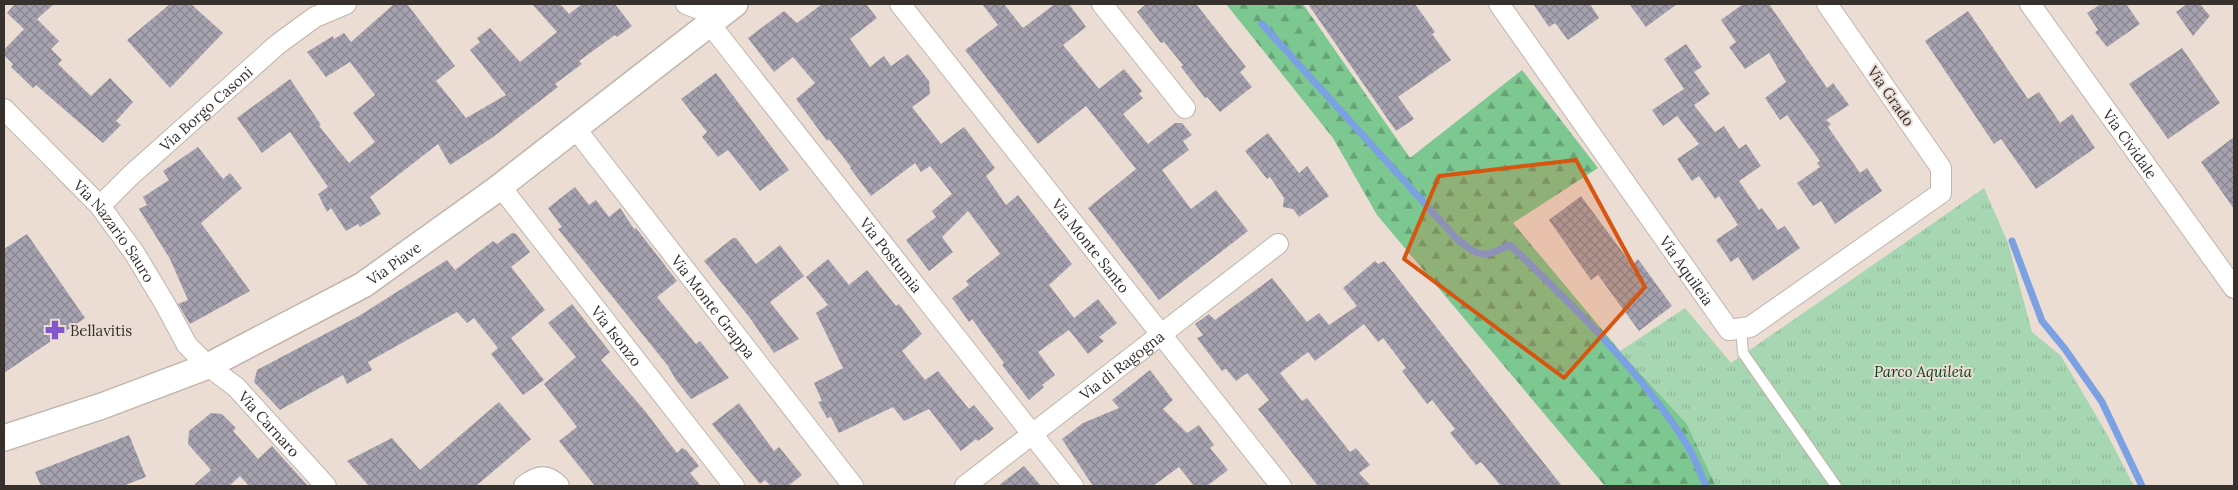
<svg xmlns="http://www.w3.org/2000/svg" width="2238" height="490" font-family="Lora,serif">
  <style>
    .forest { fill: url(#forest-firs) }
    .park { fill: url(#park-tufts) }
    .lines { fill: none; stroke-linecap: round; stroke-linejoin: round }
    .stream { stroke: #7ba1e3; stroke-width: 7 }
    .building { fill: url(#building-cross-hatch) }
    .service-casing { stroke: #c1b4ab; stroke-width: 12 }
    .minor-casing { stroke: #c1b4ab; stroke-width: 22 }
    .tertiary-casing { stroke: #c1b4ab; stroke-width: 28 }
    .service { stroke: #fff; stroke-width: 10 }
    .minor { stroke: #fff; stroke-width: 20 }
    .tertiary { stroke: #fff; stroke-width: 25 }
    .marked { fill: #d6550f; fill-opacity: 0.2; stroke: #d6550f; stroke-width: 4; stroke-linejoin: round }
    .labels { text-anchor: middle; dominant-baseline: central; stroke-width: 4; stroke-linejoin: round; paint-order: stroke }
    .street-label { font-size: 15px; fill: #36312d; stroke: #ebddd4 }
    .poi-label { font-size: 15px; fill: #36312d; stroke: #ebddd4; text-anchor: start }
    .park-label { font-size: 15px; font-style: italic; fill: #023e1c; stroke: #ebddd4 }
  </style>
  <defs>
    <pattern id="forest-firs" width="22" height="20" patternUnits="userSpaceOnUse" patternTransform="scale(1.25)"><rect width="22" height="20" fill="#7dc791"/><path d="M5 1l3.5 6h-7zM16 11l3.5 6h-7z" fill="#67a277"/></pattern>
    <pattern id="park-tufts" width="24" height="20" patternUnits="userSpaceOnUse" patternTransform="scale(1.25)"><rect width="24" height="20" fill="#a6d6b2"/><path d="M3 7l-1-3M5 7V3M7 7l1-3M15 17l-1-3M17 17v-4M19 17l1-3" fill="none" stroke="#90b899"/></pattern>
    <pattern id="building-cross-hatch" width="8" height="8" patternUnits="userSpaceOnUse" patternTransform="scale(1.25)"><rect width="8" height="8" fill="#a6a3b0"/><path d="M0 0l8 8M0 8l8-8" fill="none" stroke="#888590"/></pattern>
  </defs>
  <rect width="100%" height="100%" fill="#ebddd4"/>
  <path class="forest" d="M1226 4H1303L1410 158 1522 70 1598 168 1513 223 1620 351 1687 424 1716 486H1605L1377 215 1333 138Z"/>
  <path class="park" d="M1984 188 2008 243 2032 332 2061 356 2108 436 2134 486H1716L1687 424 1620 351 1685 308 1731 363Z"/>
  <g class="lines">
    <path class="stream" d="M1262 24 1456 238C1480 258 1482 258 1510 245 1570 302 1644 375 1687 445 1695 457 1700 473 1706 486
      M2012 241 2042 321 2065 349 2102 402 2142 486"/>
  </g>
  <path class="building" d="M15 4H54L37 19 59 41 51 49 62 60 58 64 91 96 110 78 133 102 116 121 121 125 103 143 36 85 33 88 11 67 13 64 4 55V50L24 29 7 13Z
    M170 4H191L223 33 170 88 127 40Z
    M394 4H407L455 66 436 81 466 118 506 95 470 50 480 42 477 38 490 28 520 62 557 32 532 4H560L569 14 582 4H615L632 26 617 37 615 35 579 61 582 64 555 84 558 87 493 137 450 165 438 144 370 197 381 214 360 227 358 224 346 231 331 208 327 212 318 194 328 187 290 132 262 153 237 118 290 79 321 125 319 126 349 163 375 142 353 113 375 95 350 62 326 77 307 52 333 36 334 39 344 33 351 42Z
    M822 4H866L877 18 850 39 870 67 884 56 891 66 908 54 929 81 930 94 912 107 941 144 964 127 995 168 986 176 1006 205 1018 195 1072 264 1049 285 1074 318 1098 299 1117 323 1099 337 1104 341 1088 354 1069 330 1038 352 1055 375 1042 385 1044 387 1029 400 1002 365 1004 363 972 319 969 322 952 298 969 285 966 281 1000 254 968 211 942 237 953 252 929 271 906 240 936 217 932 211 952 194 930 166 921 172 915 163 871 196 850 168 851 167 829 139 827 141 796 99 815 83 793 57 774 72 748 38 784 11 797 23Z
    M982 4H1004L1023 28 1055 4H1069L1086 27 1063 45 1099 89 1124 69 1142 91 1139 94 1143 98 1123 114 1148 144 1175 123H1182L1192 135 1183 141 1189 150 1162 170 1191 209 1216 190 1248 231 1159 300 1088 208 1136 169 1086 106 1038 144 965 50 998 25Z
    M1146 4H1196L1246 67 1240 72 1252 87 1220 112 1207 97 1205 98 1181 67 1183 65 1164 42 1161 43 1137 12Z
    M1308 4H1415L1435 32 1432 34 1451 60 1398 97 1414 119 1396 131Z
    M1533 4H1590L1599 18 1568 40 1555 23 1549 27Z
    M1629 4H1677L1646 27Z
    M1743 4H1769L1827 88 1833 83 1849 105 1826 120 1831 124 1828 127 1860 173 1867 168 1882 191 1835 224 1821 201 1813 206 1797 183 1820 167 1817 163 1820 161 1787 115 1780 120 1765 98 1786 82 1769 53 1745 69 1729 47 1736 42 1721 20Z
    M2101 4H2126L2140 24 2107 47 2095 32 2098 30 2087 13Z
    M2187 4H2200L2210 16 2193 36 2176 12Z
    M1968 11 2028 99 2039 92 2060 123 2072 114 2095 148 2036 189 2001 139 1994 144 1925 41Z
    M1686 44 1702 67 1694 72 1710 94 1694 105 1715 132 1724 126 1739 149 1746 144 1761 166 1739 181 1759 210 1762 208 1778 230 1785 226 1800 248 1753 281 1738 257 1731 262 1716 240 1738 225 1719 196 1715 199 1699 176 1692 181 1677 159 1699 144 1677 116 1663 126 1652 110 1684 89 1664 59Z
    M2182 48 2220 103 2168 139 2129 84Z
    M716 73 789 170 760 191 728 150 718 157 702 137 707 132 681 99Z
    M1268 133 1299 173 1307 166 1329 196 1299 217 1293 209 1283 207 1284 198 1270 177 1267 179 1245 151Z
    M2234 137V209L2201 162Z
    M198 147 223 179 230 173 242 188 201 223 250 291 190 324 178 304 188 300 170 259 139 209 147 205 143 197 169 180 163 171Z
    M575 187 589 205 596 200 609 217 620 208 634 229 636 228 677 281 657 297 696 344 700 341 729 378 691 399 676 380 668 366 558 229 562 227 548 208Z
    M1581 196 1632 265 1638 259 1672 306 1639 331 1598 275 1591 280 1549 220Z
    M512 233 516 234 530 252 511 267 545 310 511 338 544 380 523 395 491 354 498 348 474 318 467 323 457 312 368 362 372 370 347 384 343 375 280 410 254 382 257 370 359 316 447 260 455 270 493 241 497 244Z
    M27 234 85 318 4 373V249Z
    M733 238H736L756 264 780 245 804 276 770 302 799 339 774 353 750 318 704 261Z
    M828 259 849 285 867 270 896 306 899 304 922 334 902 351 925 380 938 371 969 409 974 405 994 429 978 441 976 439 961 451 929 409 904 421 893 407 839 433 831 417 827 418 818 402 822 401 814 383 843 368 816 313 828 305 806 277Z
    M1375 261 1378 264 1384 261 1562 486H1501L1481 462 1476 465 1450 433 1455 429 1432 400 1427 404 1402 371 1406 368 1383 338 1378 342 1364 324 1315 361 1308 352 1280 373 1302 401 1307 398 1350 452 1356 448 1370 465 1359 473 1371 486H1318L1258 409 1269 400 1247 373 1236 381 1226 369 1222 371 1197 338 1203 335 1195 324 1209 314 1215 320 1272 278 1307 322 1319 313 1329 325 1357 306 1343 288Z
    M572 304 610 352 601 360 645 411 677 453 682 448 686 450 699 466 690 473 701 486H595L559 441 577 427 544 384 576 357 548 323Z
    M1150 370 1173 400 1163 409 1187 433 1199 425 1214 445 1210 448 1228 470 1207 486H1194L1179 467 1153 486H1093L1062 439 1083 423 1119 408 1112 400Z
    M499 402 531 439 476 486H369L347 461 392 438 420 470Z
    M739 403 774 451 779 447 802 475 788 486H771L765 480 760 484 712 424Z
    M211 413 222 414 236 428 233 431 258 459 272 446 308 486H249L240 476 229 486H193L211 470 188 444 189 431Z
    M129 435 146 477 123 486H41L35 472Z
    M1024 466 1041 486H998Z"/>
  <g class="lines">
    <defs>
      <path id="service" d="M1741 329 1743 353 1836 486"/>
      <g id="minor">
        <path d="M686 4 719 16"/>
        <path id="s1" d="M900 4 1281 486"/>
        <path d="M1102 4 1185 108"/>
        <path id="s2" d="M1499 4 1729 330 1750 327 1941 193V168L1827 4"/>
        <path id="s3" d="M2030 4 2234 288"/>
        <path id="s4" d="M709 23 1073 486"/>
        <path id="s5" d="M4 109 100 206 135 254 165 304 187 345 208 366 236 387 326 486"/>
        <path id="s6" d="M575 128 853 486"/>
        <path id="s7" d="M500 186 734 486"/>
        <path id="s8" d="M100 206 130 176 278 44 315 17 346 4"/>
        <path d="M524 486C537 475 547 473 559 486"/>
        <path id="s9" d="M965 486 1278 244"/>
      </g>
      <g id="tertiary">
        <path id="s10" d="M4 438 102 406 208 366 363 285 493 192 735 4"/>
      </g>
    </defs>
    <use href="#service" class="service-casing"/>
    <use href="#minor" class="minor-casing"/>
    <use href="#tertiary" class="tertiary-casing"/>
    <use href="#service" class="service"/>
    <use href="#minor" class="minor"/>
    <use href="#tertiary" class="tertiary"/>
  </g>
  <path class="marked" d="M1576 160 1645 287 1564 378 1404 259 1439 176Z"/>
  <defs>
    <symbol id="pharmacy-bare" viewBox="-9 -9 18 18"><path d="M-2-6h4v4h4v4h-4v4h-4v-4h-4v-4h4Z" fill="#8256cf" stroke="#ebddd4" stroke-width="2.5" paint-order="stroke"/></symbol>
  </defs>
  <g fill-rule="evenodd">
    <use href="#pharmacy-bare" x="41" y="316" width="28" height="28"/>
  </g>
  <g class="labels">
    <g class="street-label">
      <text transform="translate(1891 96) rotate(55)">Via Grado</text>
      <text stroke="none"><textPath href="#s8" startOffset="144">Via Borgo Casoni</textPath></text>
      <text stroke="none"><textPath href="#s3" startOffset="172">Via Cividale</textPath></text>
      <text stroke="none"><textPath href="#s5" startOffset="165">Via Nazario Sauro</textPath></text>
      <text stroke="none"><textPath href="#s1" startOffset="308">Via Monte Santo</textPath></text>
      <text stroke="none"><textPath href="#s4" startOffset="295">Via Postumia</textPath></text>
      <text stroke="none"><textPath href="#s10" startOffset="429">Via Piave</textPath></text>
      <text stroke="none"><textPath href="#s2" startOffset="326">Via Aquileia</textPath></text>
      <text stroke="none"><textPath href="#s6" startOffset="226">Via Monte Grappa</textPath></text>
      <text stroke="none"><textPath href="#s7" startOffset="190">Via Isonzo</textPath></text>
      <text stroke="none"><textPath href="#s9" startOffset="198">Via di Ragogna</textPath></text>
      <text stroke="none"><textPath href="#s5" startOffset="415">Via Carnaro</textPath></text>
    </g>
    <g class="poi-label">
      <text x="70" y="330">Bellavitis</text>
    </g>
    <g class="park-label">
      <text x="1923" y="371">Parco Aquileia</text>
    </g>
  </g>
  <rect width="2238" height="490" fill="none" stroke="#36312d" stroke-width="10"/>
</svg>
